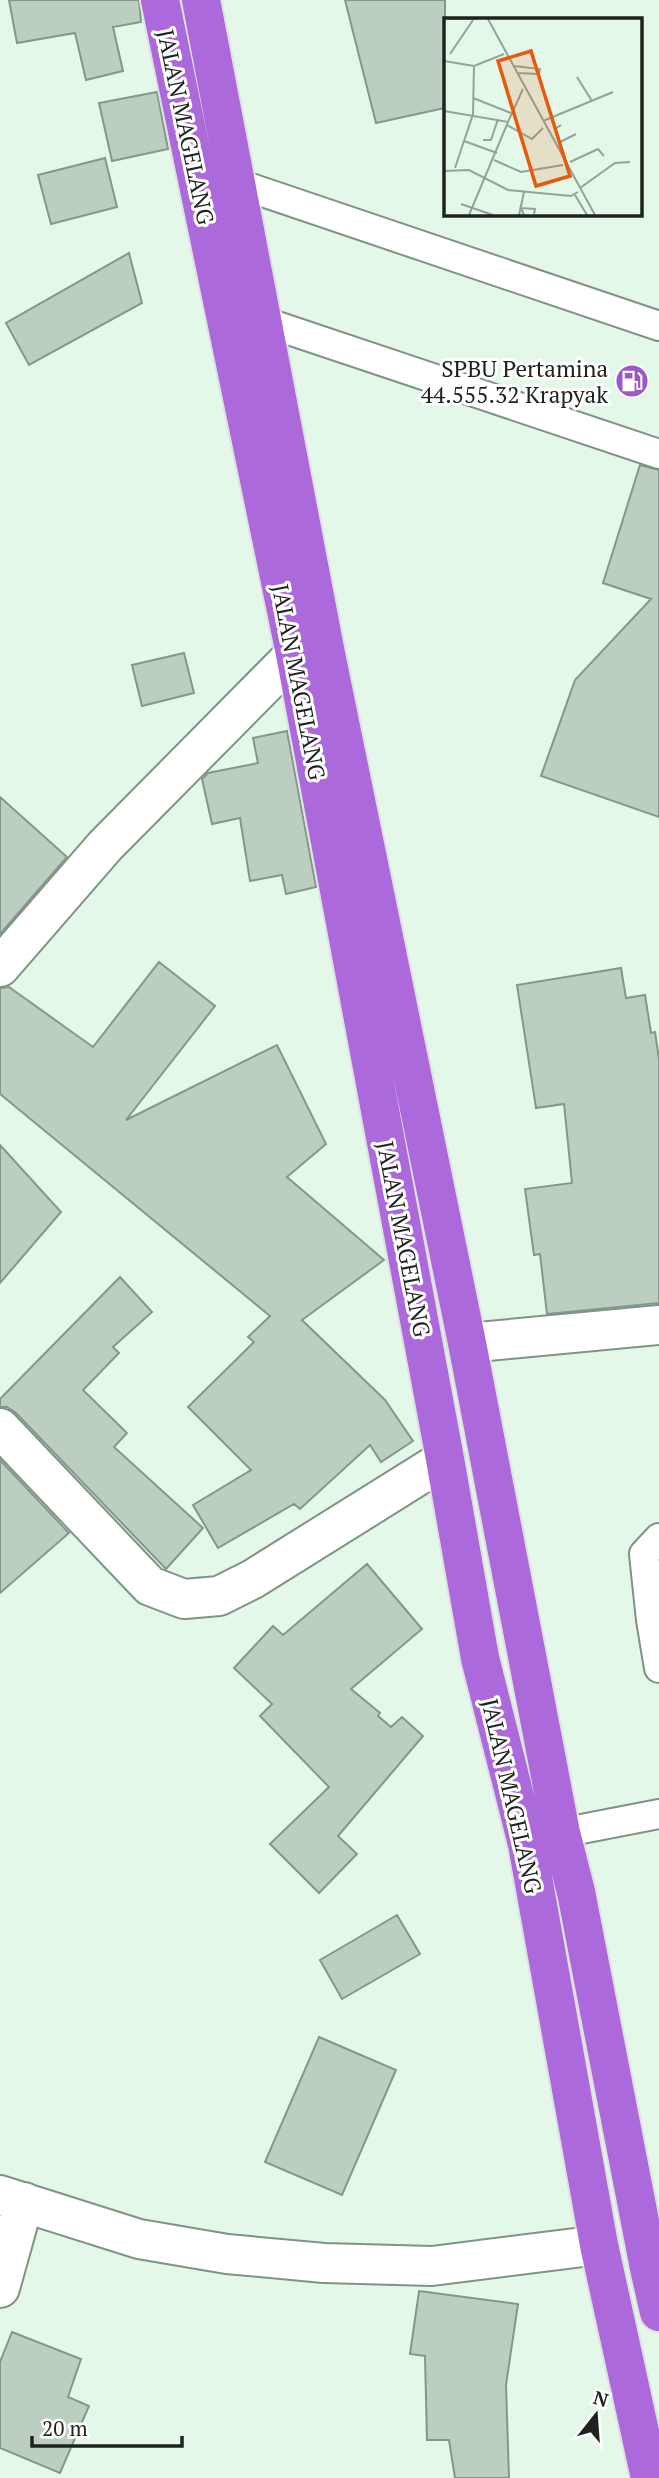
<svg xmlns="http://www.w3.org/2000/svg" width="659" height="2478" font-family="'PT Serif',serif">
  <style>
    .building { fill: #bbcec0; stroke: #85978a; stroke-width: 2 }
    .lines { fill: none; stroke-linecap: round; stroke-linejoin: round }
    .lane-casing { stroke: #819386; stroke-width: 32 }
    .street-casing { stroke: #819386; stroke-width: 42 }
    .highway-casing { stroke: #dfe0e0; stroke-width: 42 }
    .lane { stroke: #fff; stroke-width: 28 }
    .street { stroke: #fff; stroke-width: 38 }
    .highway { stroke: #ac69db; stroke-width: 38 }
    .labels { text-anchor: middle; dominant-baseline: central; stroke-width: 6; stroke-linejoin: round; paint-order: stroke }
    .street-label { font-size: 23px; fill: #1d241f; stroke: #fff }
    .poi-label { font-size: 23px; fill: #1d241f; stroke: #fff; text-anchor: end }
    .inset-road { fill: none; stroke: #94a398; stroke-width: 2 }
    .view { fill: #e8590c; fill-opacity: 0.15; stroke: #e8590c; stroke-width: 3.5 }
    .inset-edge { fill: none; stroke: #1d241f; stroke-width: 3.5 }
  </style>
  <rect width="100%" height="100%" fill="#e3f8e9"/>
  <path class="building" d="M9 0H139L141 22 113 27 123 71 86 80 75 33 17 43Z
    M345 0H445V108L376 123Z
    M157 92 168 149 112 161 99 103Z
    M105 158 117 207 51 224 38 175Z
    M129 253 142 303 29 365 6 323Z
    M640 465 659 470V817L541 776 575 680 651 599 603 583Z
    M184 653 194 693 142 706 132 665Z
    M287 731 316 887 286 894 282 875 250 881 240 818 212 824 202 779 208 773 258 763 253 738Z
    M0 797 67 857 0 934Z
    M159 962 215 1006 126 1120 277 1045 326 1144 287 1177 384 1260 302 1320 385 1400 413 1441 381 1462 370 1445 300 1509 294 1504 218 1548 193 1505 251 1470 188 1407 254 1342 248 1337 270 1316 0 1094V988L9 987 93 1047Z
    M621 968 626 998 645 995 651 1033 655 1032 659 1059V1303L547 1314 540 1254 534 1255 525 1189 572 1183 564 1104 536 1108 517 985Z
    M0 1145 61 1212 0 1283Z
    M120 1277 152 1312 113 1347 119 1353 83 1390 127 1433 114 1447 203 1528 166 1569 16 1413 7 1407H0V1399Z
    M0 1460 69 1533 0 1593Z
    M367 1564 422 1629 351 1689 380 1713 378 1716 391 1727 402 1717 423 1736 338 1836 357 1854 319 1893 270 1844 329 1787 260 1716 272 1704 234 1668 273 1626 283 1635Z
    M397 1915 420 1954 342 1999 320 1960Z
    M319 2037 396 2070 342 2195 265 2162Z
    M419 2291 518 2304 506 2385 509 2478H455L449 2440H427L425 2356 410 2354Z
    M12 2332 81 2359 68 2397 89 2406 60 2473 0 2448V2362Z"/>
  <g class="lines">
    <defs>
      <path id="lane" d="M236 183 659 326
        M262 321 659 454
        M659 1538 644 1554 651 1620 659 1668
        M542 1839 561 1833 659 1814"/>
      <path id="street" d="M0 967 105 846 295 654
        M467 1343 659 1325
        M0 1428 150 1586 184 1599 219 1596 253 1579 445 1459
        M0 2195 139 2239 227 2254 324 2263 432 2266 599 2245
        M0 2288 24 2202"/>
      <path id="highway" d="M160 0 295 654 445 1459 480 1658 527 1844 599 2245 650 2478
        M201 0 325 649 467 1343 561 1833 576 1892 649 2268 659 2312"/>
    </defs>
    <use href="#lane" class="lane-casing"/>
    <use href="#street" class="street-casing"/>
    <use href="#highway" class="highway-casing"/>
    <use href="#lane" class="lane"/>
    <use href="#street" class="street"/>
    <use href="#highway" class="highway"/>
  </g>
  <defs>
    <symbol id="fuel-disc" viewBox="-11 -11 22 22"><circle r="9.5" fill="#9c57cb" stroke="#fff"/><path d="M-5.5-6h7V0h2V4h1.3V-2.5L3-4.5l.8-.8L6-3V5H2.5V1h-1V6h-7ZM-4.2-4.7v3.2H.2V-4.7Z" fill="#fff"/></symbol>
  </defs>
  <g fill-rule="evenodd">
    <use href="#fuel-disc" x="613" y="362" width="38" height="38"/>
  </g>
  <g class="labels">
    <g class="street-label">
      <text transform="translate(186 127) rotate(78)">JALAN MAGELANG</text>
      <text transform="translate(299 682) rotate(79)">JALAN MAGELANG</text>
      <text transform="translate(404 1239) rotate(79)">JALAN MAGELANG</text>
      <text transform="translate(512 1796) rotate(77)">JALAN MAGELANG</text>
    </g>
    <g class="poi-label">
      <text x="608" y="368">SPBU Pertamina<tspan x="608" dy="26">44.555.32 Krapyak</tspan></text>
    </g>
  </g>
  <g transform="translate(444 18)">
    <rect width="198" height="198" fill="#e3f8e9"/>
    <path class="inset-road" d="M4 1H35M44 1 151 197M6 36 29 2M0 43 30 48 60 36M70 48 96 51 95 56 74 55M133 59 148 83M29 80 67 95M0 93 64 104 79 71M99 103 169 74M63 107 88 121 99 110M117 107 111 111 116 124 132 116M39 122H47L54 101M20 123 53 135M50 142 77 154 119 147M126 144 154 131 160 138M11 150 29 96 30 48M0 153 25 152 64 172 127 178 134 174M136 170 171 145 186 144M131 177 143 197M17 186 49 197M25 197 64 104M75 197 80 174M80 197 77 190 91 191 90 196"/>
    <path class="view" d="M87 33 126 158 92 168 54 43Z"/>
    <rect width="198" height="198" class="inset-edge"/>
  </g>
  <g transform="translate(596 2415) rotate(17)" stroke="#ffffff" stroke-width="5" paint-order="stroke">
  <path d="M0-5L12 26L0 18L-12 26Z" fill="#1d241f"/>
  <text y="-10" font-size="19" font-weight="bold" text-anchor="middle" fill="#1d241f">N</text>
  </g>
  <path d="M32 2436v10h150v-10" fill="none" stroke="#1d241f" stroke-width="3.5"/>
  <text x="42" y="2436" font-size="21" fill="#1d241f" stroke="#ffffff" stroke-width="5" paint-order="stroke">20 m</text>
</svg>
